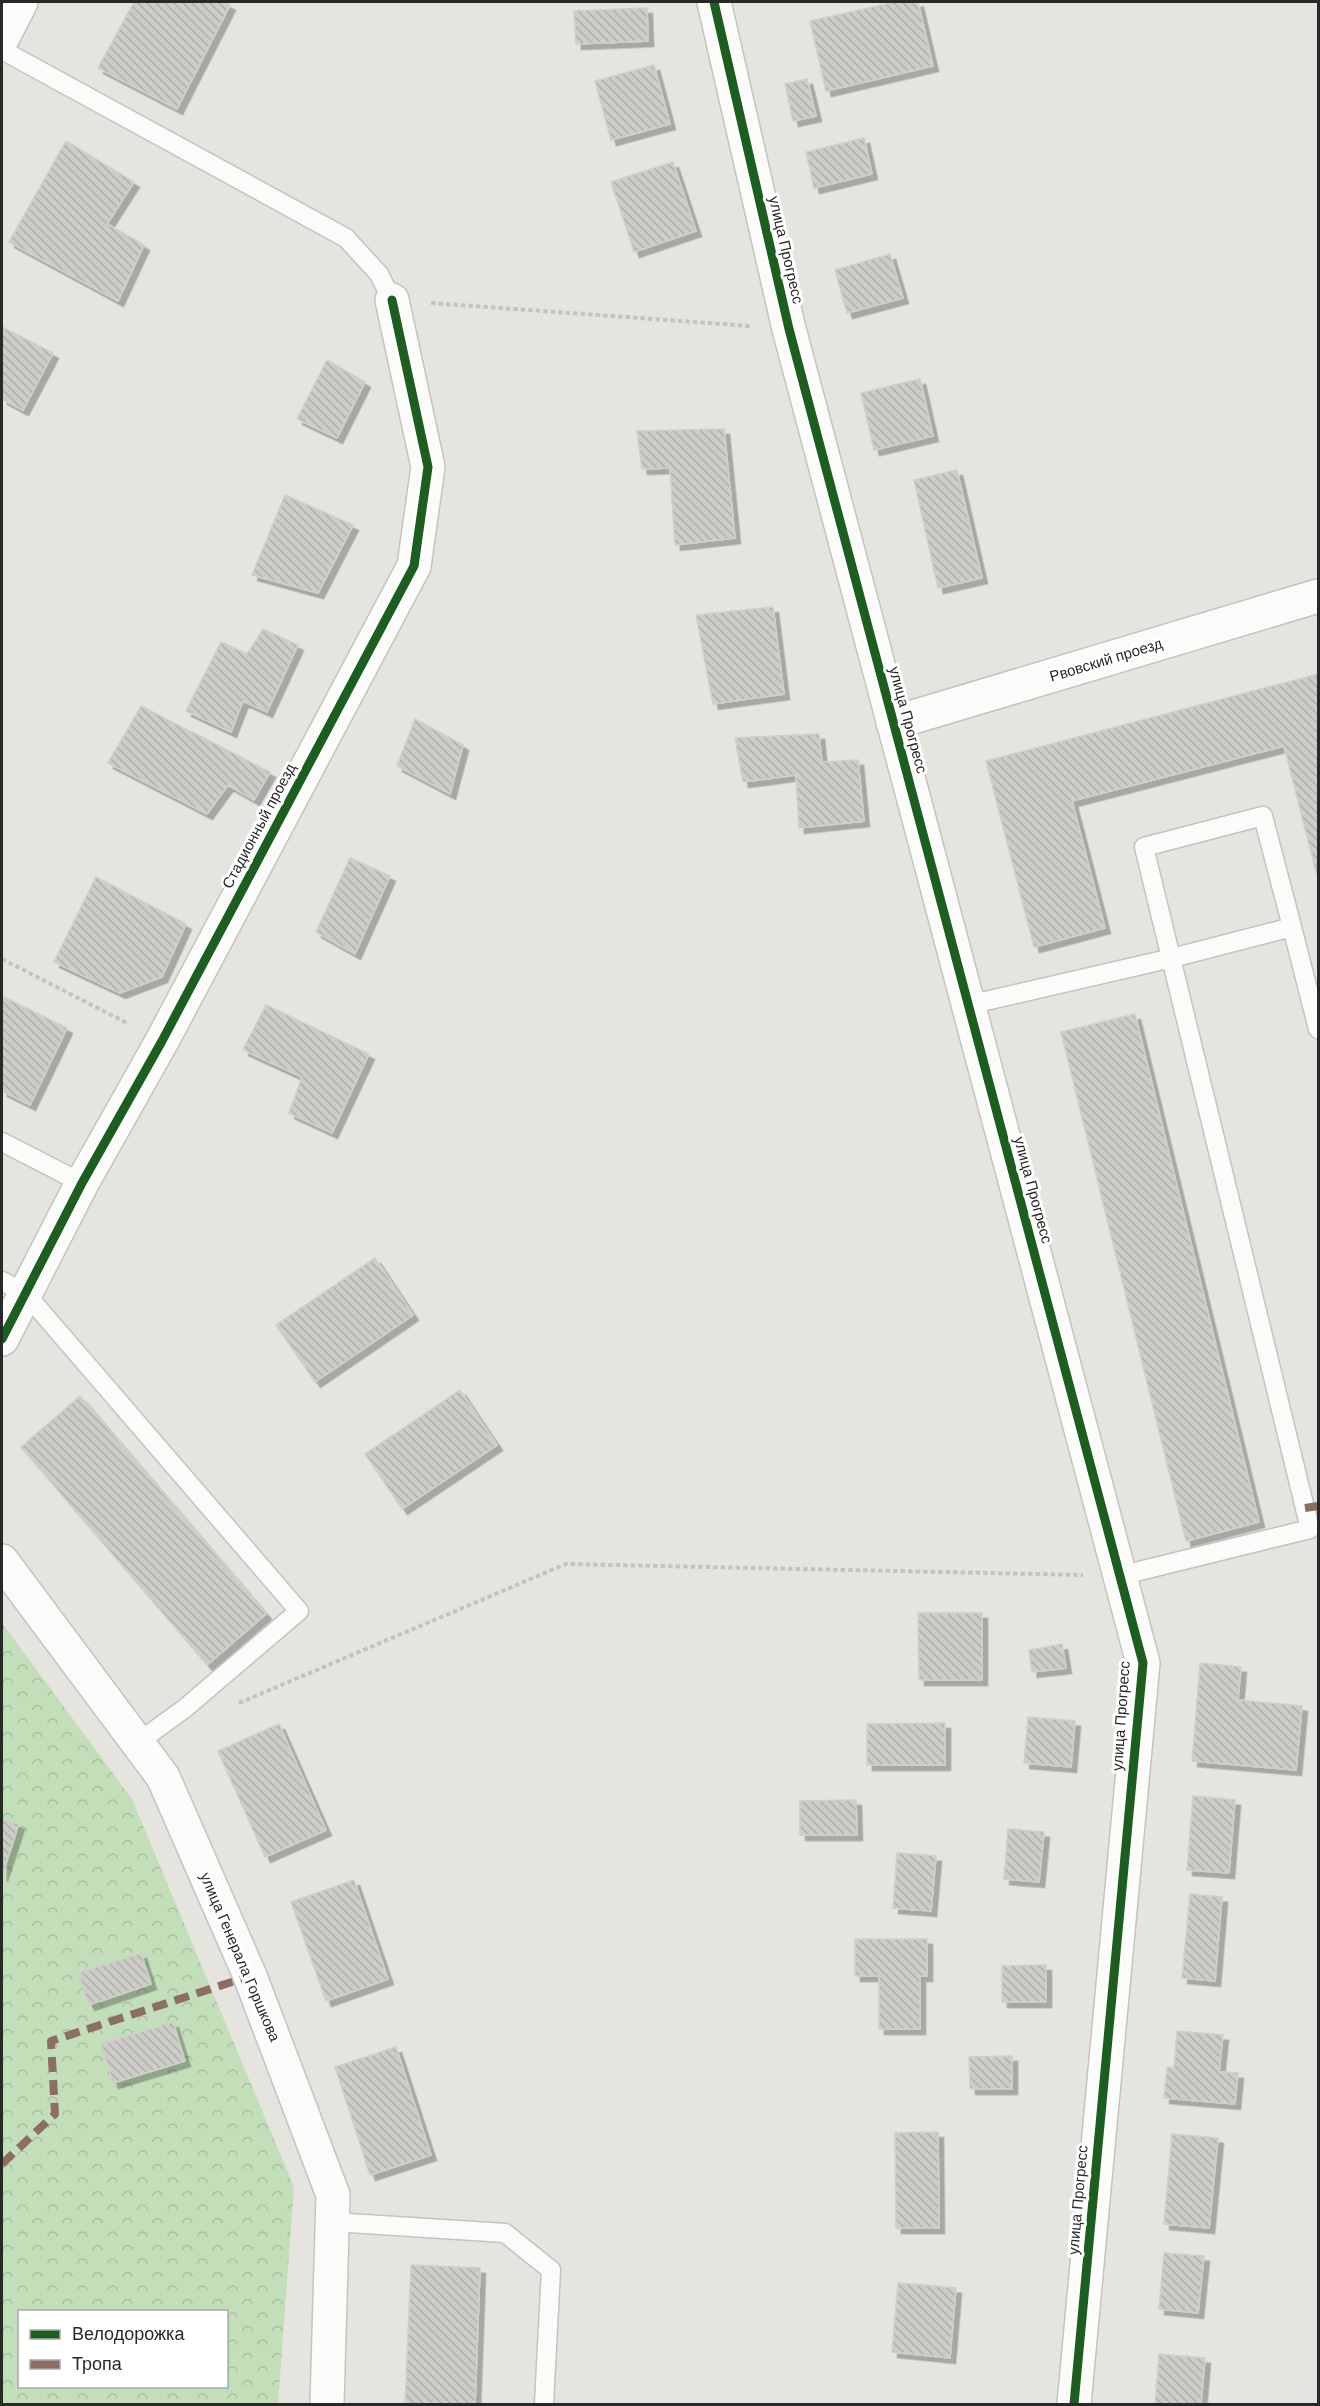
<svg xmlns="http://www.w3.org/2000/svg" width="1320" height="2406" font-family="'DM Sans',sans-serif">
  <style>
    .park { fill: url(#park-crowns); fill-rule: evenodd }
    .building { fill: url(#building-back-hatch); stroke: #d1cfca; stroke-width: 1.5; filter: url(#shadow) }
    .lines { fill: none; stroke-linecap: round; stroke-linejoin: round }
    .service-casing { stroke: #c4c3c3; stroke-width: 21 }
    .minor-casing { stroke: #c4c3c3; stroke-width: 36 }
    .path { stroke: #c4c3c3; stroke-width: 4; stroke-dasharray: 4.5 3; stroke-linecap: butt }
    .service { stroke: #fbfbfa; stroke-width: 18 }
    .minor { stroke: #fbfbfa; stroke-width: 33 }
    .quiet { stroke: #8d6e63; stroke-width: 8; stroke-dasharray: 15 8; stroke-linecap: butt }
    .cycleway-casing { stroke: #fff; stroke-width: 13 }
    .cycleway { stroke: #1b5e20; stroke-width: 9 }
    .labels { text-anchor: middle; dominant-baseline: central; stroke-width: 6; stroke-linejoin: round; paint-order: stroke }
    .street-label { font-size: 15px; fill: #282828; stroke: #fff }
  </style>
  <defs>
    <pattern id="park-crowns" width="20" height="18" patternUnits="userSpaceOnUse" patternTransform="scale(1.5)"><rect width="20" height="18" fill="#c3dfba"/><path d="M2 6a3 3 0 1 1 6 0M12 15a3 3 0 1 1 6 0" fill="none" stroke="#a8bfa0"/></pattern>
    <pattern id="building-back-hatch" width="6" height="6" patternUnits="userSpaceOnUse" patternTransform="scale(1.5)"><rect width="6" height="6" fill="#cdccc8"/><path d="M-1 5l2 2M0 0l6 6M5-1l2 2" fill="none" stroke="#b0afac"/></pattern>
    <filter id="shadow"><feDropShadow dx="5.5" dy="5.5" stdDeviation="0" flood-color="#0004"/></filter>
  </defs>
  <rect width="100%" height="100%" fill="#e6e4de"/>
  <path class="park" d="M2 1623 132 1799 294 2187 278 2404H2ZM20 2312H226V2386H20Z"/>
  <path class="building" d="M134 2H224L230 5 177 109 98 68Z
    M895 2H918L933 66 826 91 810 21Z
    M647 8 648 41 576 44 574 11Z
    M654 65 670 124 611 140 595 81Z
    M807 79 816 116 793 121 785 84Z
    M864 138 872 174 814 188 806 152Z
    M66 141 134 182 107 224 144 245 118 301 9 242Z
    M673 162 696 231 634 252 611 182Z
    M890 254 903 298 847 313 835 270Z
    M2 327 53 353 23 410 2 399Z
    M327 360 365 382 337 438 297 419Z
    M920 379 933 436 874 450 861 393Z
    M724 429 735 538 675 545 670 468 642 469 637 431Z
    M957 470 982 578 938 588 914 480Z
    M285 495 353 525 318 593 252 575Z
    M773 607 784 694 713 704 696 615Z
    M263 629 298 645 267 712 243 701 231 732 186 711 221 642 247 654Z
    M1318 674V880L1284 746 1072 801 1105 928 1034 947 986 761Z
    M141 706 270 772 254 800 228 785 207 814 108 763Z
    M415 719 463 745 450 794 397 766Z
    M819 734 822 762 858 760 864 821 799 828 796 775 743 782 735 738Z
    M350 858 390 876 355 954 316 932Z
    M96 877 186 924 162 977 120 993 54 962Z
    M2 996 67 1028 30 1105 2 1091Z
    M266 1005 369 1054 332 1133 289 1113 302 1077 243 1050Z
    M1135 1014 1259 1522 1186 1541 1061 1032Z
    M375 1258 413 1315 315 1382 276 1325Z
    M460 1390 497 1445 402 1509 365 1454Z
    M80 1396 266 1614 207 1665 21 1447Z
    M918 1613H982V1680H919Z
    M1062 1644 1066 1668 1032 1672 1029 1650Z
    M1200 1663 1241 1667 1238 1700 1302 1706 1296 1770 1192 1761Z
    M1028 1717 1075 1721 1071 1767 1024 1763Z
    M945 1723V1765H867V1724Z
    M279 1724 326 1830 265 1857 218 1751Z
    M1193 1796 1235 1800 1229 1873 1187 1870Z
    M856 1800 857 1835H800V1801Z
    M2 1819 19 1824 2 1876Z
    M1008 1829 1044 1832 1039 1882 1004 1879Z
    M897 1853 936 1856 931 1911 893 1908Z
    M354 1880 388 1979 326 2001 291 1902Z
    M1190 1894 1222 1897 1215 1981 1182 1978Z
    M855 1939H927V1976H920V2029H879V1976H855Z
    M141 1953 151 1984 89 2005 78 1973Z
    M1046 1965V2002H1002V1966Z
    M173 2022 185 2061 113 2083 101 2044Z
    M1177 2031 1223 2035 1219 2072 1238 2073 1235 2104 1164 2098 1167 2067 1174 2068Z
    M396 2047 431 2155 370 2175 335 2067Z
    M1012 2056V2089H970L969 2057Z
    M938 2132 939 2228H896L895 2133Z
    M1172 2134 1218 2138 1209 2228 1164 2224Z
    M1164 2253 1204 2256 1198 2313 1159 2309Z
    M411 2265 480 2268 475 2404H405Z
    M898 2283 956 2288 950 2358 892 2352Z
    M1159 2354 1205 2358 1201 2404H1155Z"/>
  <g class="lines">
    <defs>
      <path id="service" d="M2 50 346 238 379 274 392 300
        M1292 927 1318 1029
        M968 1005 1172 958 1292 927 1263 816 1144 847 1310 1529 1119 1576
        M2 1142 82 1183
        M2 1281 26 1294 299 1611 184 1709 137 1743
        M333 2222 505 2233 551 2270 544 2404"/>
      <path id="minor" d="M714 2 789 329 1143 1663 1074 2404
        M2 39 21 2
        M893 723 1318 596
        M2 1339 82 1183 162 1041 414 566 428 467 392 300
        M2 1561 163 1777 250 1976 333 2195 327 2404"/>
    </defs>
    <use href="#service" class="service-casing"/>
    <use href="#minor" class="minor-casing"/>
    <path class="path" d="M431 303 750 326
      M2 959 129 1024
      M239 1703 566 1564 1083 1575"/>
    <use href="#service" class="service"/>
    <use href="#minor" class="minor"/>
    <path class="quiet" d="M1305 1508 1318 1506
      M2 2164 55 2114 51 2041 250 1976"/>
    <defs>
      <path id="cycleway" d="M714 2 789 329 1143 1663 1074 2404
        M2 1339 82 1183 162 1041 414 566 428 467 392 300"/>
    </defs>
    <use href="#cycleway" class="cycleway-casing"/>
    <use href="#cycleway" class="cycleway"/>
  </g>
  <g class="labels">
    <g class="street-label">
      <text transform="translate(786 250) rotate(77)">улица Прогресс</text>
      <text transform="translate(1106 660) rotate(-17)">Рвовский проезд</text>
      <text transform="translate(908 720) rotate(75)">улица Прогресс</text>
      <text transform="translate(259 826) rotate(-62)">Стадионный проезд</text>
      <text transform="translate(1033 1190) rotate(75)">улица Прогресс</text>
      <text transform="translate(1121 1716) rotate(-86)">улица Прогресс</text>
      <text transform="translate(240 1957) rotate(67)">улица Генерала Горшкова</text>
      <text transform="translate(1078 2200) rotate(-85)">улица Прогресс</text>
    </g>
  </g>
  <rect width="1320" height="2406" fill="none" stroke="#282828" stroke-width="6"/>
  <rect x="18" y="2310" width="210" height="78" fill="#ffffff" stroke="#a9a9a9" stroke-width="1.5"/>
  <rect x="30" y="2330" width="30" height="9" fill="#1b5e20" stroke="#a9a9a9" stroke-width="1.5"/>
  <text x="72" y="2340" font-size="18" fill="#282828">Велодорожка</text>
  <rect x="30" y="2360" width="30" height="9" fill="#8d6e63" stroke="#a9a9a9" stroke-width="1.5"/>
  <text x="72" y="2370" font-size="18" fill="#282828">Тропа</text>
</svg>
